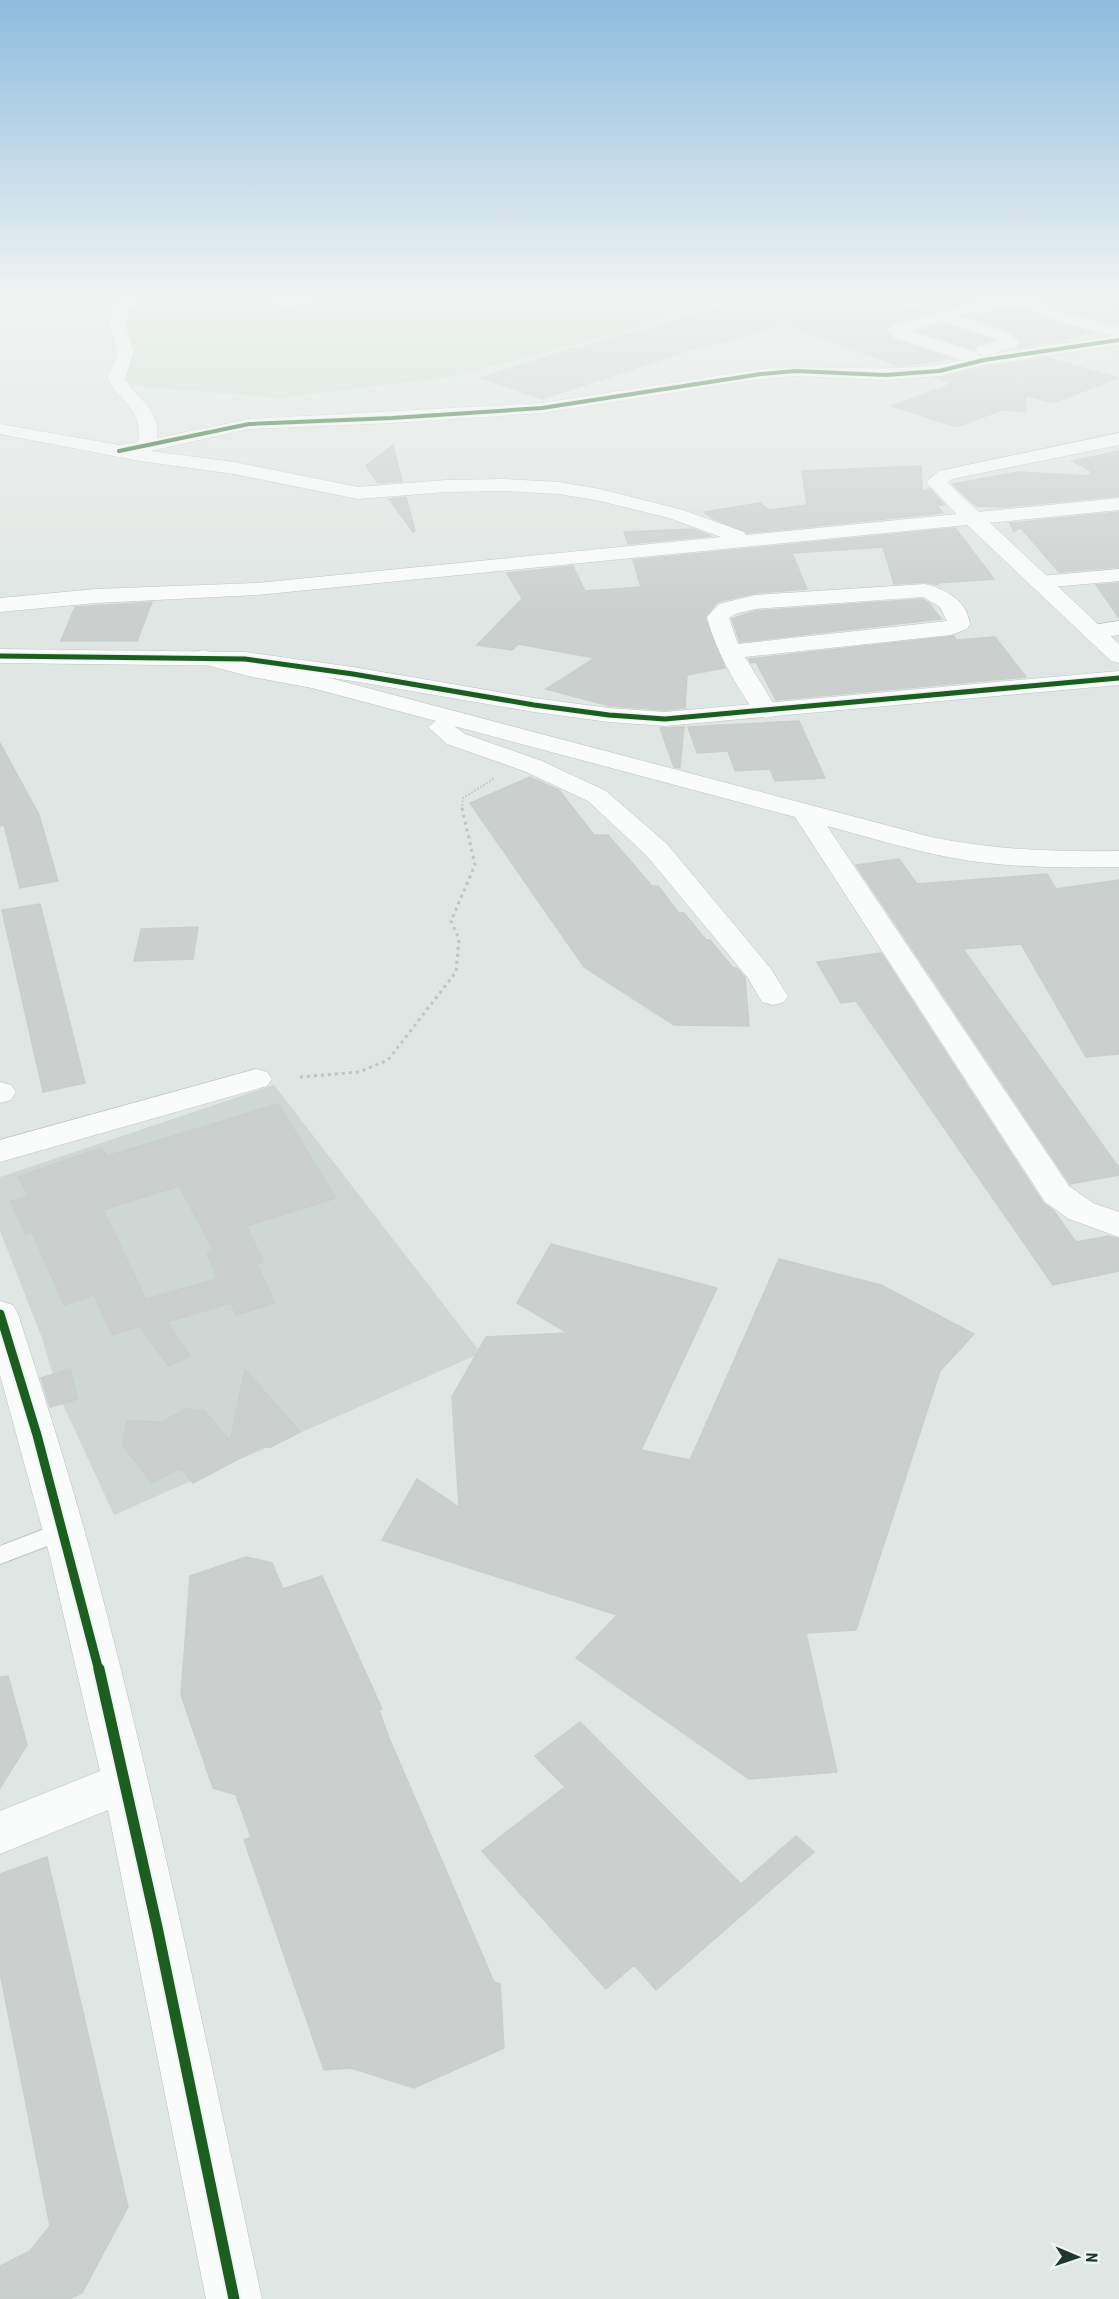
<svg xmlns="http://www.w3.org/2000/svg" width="1119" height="2299" font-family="'Roboto Condensed',sans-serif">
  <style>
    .built { fill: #ced7d3 }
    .green { fill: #cbded1 }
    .building { fill: #cbcfce; stroke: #c9cfcc; stroke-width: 1.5; fill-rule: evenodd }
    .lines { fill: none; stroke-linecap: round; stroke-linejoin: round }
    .service-casing { stroke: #bdc3c0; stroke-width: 2 }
    .minor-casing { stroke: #bdc3c0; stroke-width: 1 }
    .tertiary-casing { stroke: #bdc3c0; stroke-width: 1 }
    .path-far1 { stroke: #bfc6c4; stroke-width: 2; stroke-dasharray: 1.5 2; stroke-linecap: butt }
    .path { stroke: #bfc6c4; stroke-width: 3; stroke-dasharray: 3 4; stroke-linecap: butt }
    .service { fill: #fafbfb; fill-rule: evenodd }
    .minor { fill: #fafbfb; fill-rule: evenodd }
    .tertiary { fill: #fafbfb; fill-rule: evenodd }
    .cycleway-far3-casing { stroke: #eef5f2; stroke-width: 6 }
    .cycleway-far2-casing { stroke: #eef5f2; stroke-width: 8 }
    .cycleway-far1-casing { stroke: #eef5f2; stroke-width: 13 }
    .cycleway-casing { stroke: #eef5f2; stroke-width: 15 }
    .cycleway-far3 { stroke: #1b5e20; stroke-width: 4 }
    .cycleway-far2 { stroke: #1b5e20; stroke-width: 5 }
    .cycleway-far1 { stroke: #1b5e20; stroke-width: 9 }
    .cycleway { stroke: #1b5e20; stroke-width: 11 }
  </style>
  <rect width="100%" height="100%" fill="#e0e6e3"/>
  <path class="built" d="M274 1085 481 1353 114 1515 59 1396 42 1338 0 1231V1177Z"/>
  <path class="green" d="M244 294H711L644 326 452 377 280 398 125 385 106 308 262 304Z"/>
  <path class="building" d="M765 294H879L911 311 946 301 957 305 889 325 886 330 893 339 954 359 900 366 784 324 706 347 702 346 542 399 481 378 574 348 577 349Z
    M1069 294H1107L1119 299V324L1115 325 1068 312 1041 300Z
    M1015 309 1028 310 1054 322 1089 332 1055 342 1018 348 1021 342 1011 331 967 316Z
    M942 323 994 340 977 345 974 350 917 331Z
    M1049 358 1118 378 1053 403 1025 395 1026 411 1001 410 957 427 892 406 952 384 936 378 984 367Z
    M393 445 402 481 378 483 366 466Z
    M1119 451V496L1003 507 976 506 953 484 1018 472 1090 476 1091 471 1072 461Z
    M921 466 922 491 930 489 945 505H936L943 513 747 533 712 518 704 512 760 503 769 510 807 505 802 471Z
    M406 497 415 531 413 532 389 499Z
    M1119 512V567L1059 572 1020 527 1014 532 1010 523Z
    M955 528 994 579 937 583 938 585 925 582 894 584 883 547 792 553 807 589 755 593 717 602 705 618 725 668 687 675 685 708 665 710 610 706 546 689 595 658 518 644 512 650 477 645 522 599 507 573 573 566 585 591 641 587 633 560Z
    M693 529 711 536 628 544 624 532Z
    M1119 583V618L1096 585Z
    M922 599 929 603 941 619 740 642 732 619 755 611Z
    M152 602 137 641H61L75 607Z
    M954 636 956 640 995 637 1026 677 776 700 756 662 751 663 749 659Z
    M799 721 825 778 775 781 770 769 735 771 728 751 697 753 688 727Z
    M684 727 680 768 674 767 660 728Z
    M0 743 39 815 58 881 20 888 4 825 0 826Z
    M530 777 559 790 594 835H608L652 886H658L679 913H684L706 940H710L733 968H737L745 978 749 1026 674 1025 584 967 470 803Z
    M899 859 917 884 1047 874 1056 889 1119 880V1054L1086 1057 1021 944 963 949 1119 1168V1175L1070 1184 856 865Z
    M40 904 85 1083 43 1092 2 910Z
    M198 927 193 959 134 961 141 929Z
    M881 953 1043 1203 1053 1210 1076 1242 1109 1236 1119 1239V1271L1053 1285 856 1001 841 1003 817 962Z
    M278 1104 336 1198 247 1226 263 1262 257 1264 275 1303 236 1315 231 1303 167 1322 190 1356 168 1366 140 1326 112 1335 94 1295 64 1305 32 1232 25 1234 11 1201 29 1196 18 1177 101 1148 107 1156ZM179 1186 214 1251 207 1253 217 1279 146 1299 103 1210Z
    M551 1244 717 1288 641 1450 690 1460 779 1259 881 1285 974 1334 940 1371 856 1630 806 1633 837 1772 749 1779 576 1658 617 1615 382 1540 417 1479 459 1507 452 1397 486 1337 568 1333 517 1303Z
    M70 1369 78 1399 50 1407 41 1378Z
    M245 1369 300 1432 271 1447H261L193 1483 180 1468 152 1483 122 1444 127 1421 162 1422 186 1409 204 1410 230 1441Z
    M246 1557 272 1563 283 1589 322 1576 382 1709 379 1710 389 1738 494 1982 500 1984 504 2048 414 2088 351 2068 324 2070 244 1840 251 1837 236 1795 213 1788 181 1695 190 1576Z
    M8 1676 27 1745 0 1788V1677Z
    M580 1722 741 1884 796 1836 814 1852 656 1990 634 1965 606 1989 482 1851 565 1787 535 1756Z
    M47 1857 128 2207 82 2293 70 2299H0V2266L30 2251 50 2226 0 1972V1874Z"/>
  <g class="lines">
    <defs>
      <path id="service" d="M63 1522 71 1525 74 1531 71 1537 0 1564V1546Z"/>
      <path id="minor" d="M123 294H139L130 306 125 324 134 352 125 379C137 399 162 411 157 438L249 419 542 403 761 369C828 363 896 376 963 360L894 337 888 330 890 327 977 301 1015 297 1038 301 1067 314 1119 328V345L984 365 939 376 886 380 795 376 761 379 542 413 392 423 249 429 150 451 234 462 358 487 446 480 505 479 559 482 600 489 683 510 744 532 746 535 1119 498V510L257 595 96 603 0 612V598L96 589 257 583 721 537 669 518 600 501 559 494 505 491 446 492 358 499 234 474 140 461 0 434V424L119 445 138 442C144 411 122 403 107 379L118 352 109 324 114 305ZM1015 307 1029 308 1055 320 1112 336 992 354 1017 346 1019 342 1009 333 959 316 978 311ZM942 321 997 339 999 341 978 347 976 351 982 355 979 356 972 351 909 331Z
        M241 294 286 296 347 294 339 299 286 306 244 297Z
        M1119 569V581L1041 588 1033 587 1030 582 1033 577 1041 576Z
        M925 584C946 589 967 601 970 624L967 629 951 635 745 657 778 711 775 716 766 718 757 716C737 686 716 653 707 617L719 604 755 595ZM923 597 940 607 947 621 738 644 729 618 735 614 755 609Z
        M1119 621V635L1095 638 1087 636 1084 631 1087 626Z
        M203 650 253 663 322 676 931 837C994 850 1056 852 1119 851V867C1063 868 1007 868 953 858 910 850 868 837 827 826L1069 1186 1093 1203 1119 1212V1237L1069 1219 1045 1202 795 817 454 726 465 734 542 761 606 791 667 844 771 969 788 996 784 1002 773 1005 762 1002 748 978 647 856 588 801 524 771 447 744 428 727 436 721 312 688 252 677 195 662 192 657 195 652Z
        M256 1069 267 1072 272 1079 267 1086 0 1162V1140Z
        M0 1082 11 1085 16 1092 11 1100 0 1103Z
        M0 1301 13 1305 18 1314C44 1395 70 1476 92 1558 158 1803 208 2052 262 2299H206L108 1810 0 1854V1811L100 1771 50 1557 0 1375Z"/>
      <path id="tertiary" d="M1119 433V445L952 479 948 483 1119 644V663L1111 661 964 522 926 482 939 471Z
        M0 649 245 652 353 667 534 698 609 708 665 712 1119 671V685L665 726 609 722 534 712 353 681 245 666 0 663Z"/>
    </defs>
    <use href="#service" class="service-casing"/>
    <use href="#minor" class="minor-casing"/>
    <use href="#tertiary" class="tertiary-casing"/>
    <path class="path-far1" d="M462 809 463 798 495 778"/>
    <path class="path" d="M300 1077 359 1072 388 1060 456 972 459 939 451 921 475 865 462 808"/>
    <use href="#service" class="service"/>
    <use href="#minor" class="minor"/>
    <use href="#tertiary" class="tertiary"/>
    <defs>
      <path id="cycleway-far3" d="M119 451 249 424 392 418 542 408 761 374 795 371 886 375 939 371 984 360 1119 340"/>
      <path id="cycleway-far2" d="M0 656 245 659 353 674 534 705 609 715 665 719 1119 678"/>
      <path id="cycleway-far1" d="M0 1314 37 1435 99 1671"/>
      <path id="cycleway" d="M99 1669 157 1927 234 2299"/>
    </defs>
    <use href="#cycleway-far3" class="cycleway-far3-casing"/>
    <use href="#cycleway-far2" class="cycleway-far2-casing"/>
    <use href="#cycleway-far1" class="cycleway-far1-casing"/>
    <use href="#cycleway" class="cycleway-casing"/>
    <use href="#cycleway-far3" class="cycleway-far3"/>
    <use href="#cycleway-far2" class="cycleway-far2"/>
    <use href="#cycleway-far1" class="cycleway-far1"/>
    <use href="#cycleway" class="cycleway"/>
  </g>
  <linearGradient id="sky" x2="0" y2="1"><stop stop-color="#8dbcde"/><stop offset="0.48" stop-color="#f1f4f2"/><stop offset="1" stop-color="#f1f4f2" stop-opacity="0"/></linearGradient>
  <rect width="1119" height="616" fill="url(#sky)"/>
  <g transform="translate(1077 2257) rotate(92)" stroke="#eef5f2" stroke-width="4.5" paint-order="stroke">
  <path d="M0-4.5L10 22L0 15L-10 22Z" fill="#213631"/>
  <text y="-9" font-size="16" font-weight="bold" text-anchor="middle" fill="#213631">N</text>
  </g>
</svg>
